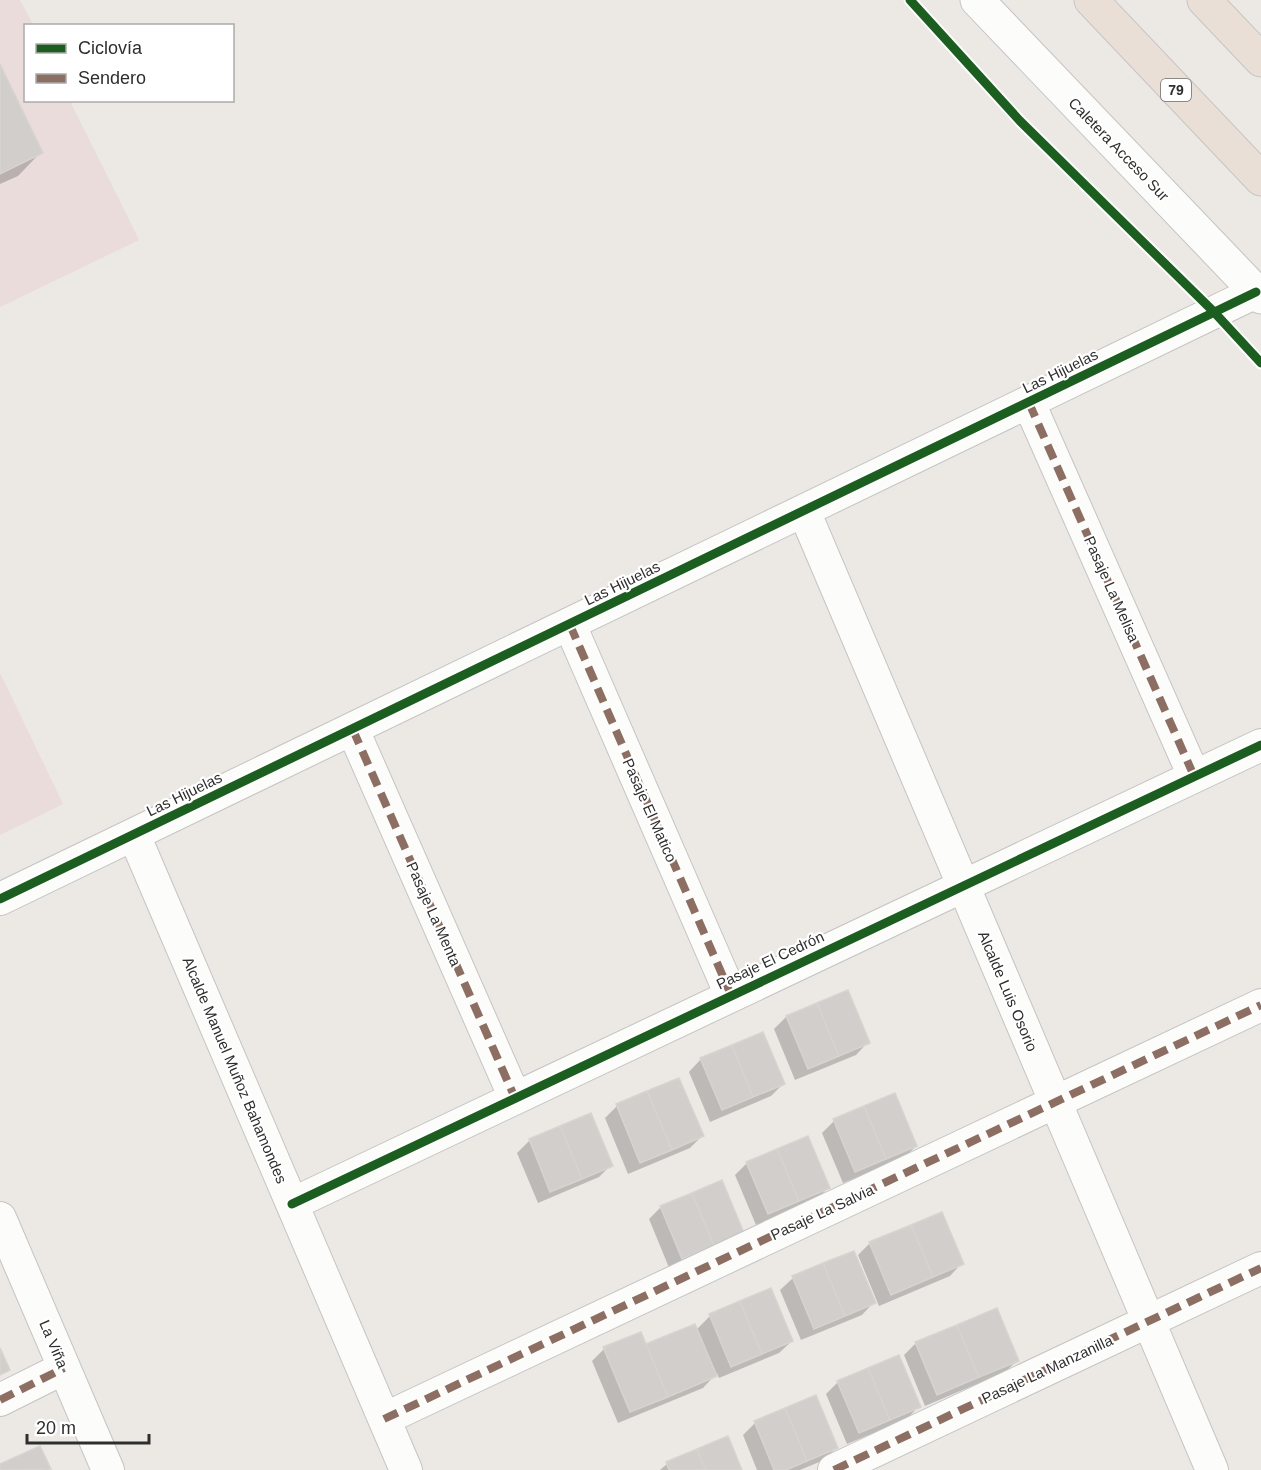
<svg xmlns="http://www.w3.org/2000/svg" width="1261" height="1470" font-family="Helvetica,sans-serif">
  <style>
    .medical { fill: #e9dcdb }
    .shadow { fill: #0003 }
    .building { fill: #d1cecb; stroke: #d7d4d0; stroke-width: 1.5 }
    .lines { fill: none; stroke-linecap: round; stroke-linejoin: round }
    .street-casing { stroke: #c5c4c5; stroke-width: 34 }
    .secondary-casing { stroke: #c5c4c5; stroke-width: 35 }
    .highway-casing { stroke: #c6c5c4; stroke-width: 35 }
    .street { stroke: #fcfcfb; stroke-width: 32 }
    .secondary { stroke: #fcfcfb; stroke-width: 33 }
    .highway { stroke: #eadfd6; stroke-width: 33 }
    .quiet { stroke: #8d6e63; stroke-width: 8; stroke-dasharray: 15 8; stroke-linecap: butt }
    .cycleway-casing { stroke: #fff; stroke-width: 13 }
    .cycleway { stroke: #1b5e20; stroke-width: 9 }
    .labels { text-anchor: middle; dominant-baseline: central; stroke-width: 4.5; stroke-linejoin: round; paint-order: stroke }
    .shield { fill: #fff; stroke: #6d6d6d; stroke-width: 1.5 }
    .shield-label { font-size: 14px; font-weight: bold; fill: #2e2e2e }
    .street-label { font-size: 15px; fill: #2e2e2e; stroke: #fff }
  </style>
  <rect width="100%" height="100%" fill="#ece8e4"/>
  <path class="medical" d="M0 0H20L33 25 26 26V100L70 101 139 240 0 307Z
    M0 673 63 804 0 835Z"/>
  <path class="shadow" d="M0 67 41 152 18 176 0 184Z
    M847 992 868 1042 856 1055 795 1080 774 1029 786 1017Z
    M701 1059 783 1084 771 1096 710 1122 689 1072Z
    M617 1106 702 1136 690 1148 628 1174 605 1118Z
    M590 1115 611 1165 599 1177 538 1203 517 1153 529 1141Z
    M834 1121 916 1146 904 1158 843 1183 822 1133Z
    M747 1163 828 1188 816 1200 756 1225 735 1175Z
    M661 1207 743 1232 670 1270 649 1219Z
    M870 1243 962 1263 950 1276 879 1306 858 1255Z
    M853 1253 874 1302 862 1315 801 1340 780 1290 793 1278Z
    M710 1316 792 1341 779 1353 719 1378 717 1373 703 1388 618 1423 592 1361 604 1349 645 1346 694 1326 696 1330Z
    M916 1343 1018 1360 1005 1372 925 1406 904 1355Z
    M838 1382 919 1406 907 1419 847 1444 826 1394Z
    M755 1423 836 1448 824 1460 800 1470H757L743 1435Z
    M39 1448 49 1470H0V1466Z
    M667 1464 740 1470H660Z"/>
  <path class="building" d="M0 64 43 153 0 174Z
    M848 990 870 1043 839 1056 817 1003Z
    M817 1003 839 1056 808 1069 786 1016Z
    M763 1032 785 1084 753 1097 732 1045Z
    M732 1045 753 1097 722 1110 700 1058Z
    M679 1078 704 1136 672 1150 647 1091Z
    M647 1091 672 1150 640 1163 616 1104Z
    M895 1093 917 1146 886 1159 864 1106Z
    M864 1106 886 1159 855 1172 833 1119Z
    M591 1113 613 1166 582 1179 560 1126Z
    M560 1126 582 1179 550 1192 529 1139Z
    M808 1136 830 1188 799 1201 777 1149Z
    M777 1149 799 1201 768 1214 746 1162Z
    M722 1180 744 1233 714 1246 692 1193Z
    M692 1193 714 1246 682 1259 660 1206Z
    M942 1212 964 1264 933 1277 911 1225Z
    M911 1225 933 1277 891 1295 869 1242Z
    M854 1251 876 1303 845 1316 823 1263Z
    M823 1263 845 1316 814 1329 792 1276Z
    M771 1288 793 1341 762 1354 740 1301Z
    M740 1301 762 1354 731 1367 709 1314Z
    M997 1308 1019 1361 979 1377 957 1325Z
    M695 1324 717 1376 668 1397 646 1344Z
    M957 1325 979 1377 937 1395 915 1342Z
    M641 1332 668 1397 630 1412 603 1347Z
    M0 1348 10 1370 0 1375Z
    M899 1355 921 1407 890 1420 868 1368Z
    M868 1368 890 1420 859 1433 837 1381Z
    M816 1395 838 1448 807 1461 785 1408Z
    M785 1408 807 1461 786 1470H774L754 1421Z
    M728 1436 742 1470H706L697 1449Z
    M40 1446 51 1469 0 1470V1464Z
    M697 1449 706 1470H669L666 1462Z"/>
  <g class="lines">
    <defs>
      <path id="street" d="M1029 403 1194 776
        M804 511 1212 1470
        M570 625 731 995
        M353 730 515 1098
        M134 835 406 1470
        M0 899 1256 292
        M292 1204 1261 745
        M0 1218 108 1470
        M0 1400 64 1368
        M384 1419 1261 1005
        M834 1470 1261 1268"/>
      <path id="secondary" d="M977 0 1261 297"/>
      <path id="highway" d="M1091 0 1261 179
        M1204 0 1261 60"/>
    </defs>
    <use href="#street" class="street-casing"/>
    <use href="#secondary" class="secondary-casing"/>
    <use href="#highway" class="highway-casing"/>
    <use href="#street" class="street"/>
    <use href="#secondary" class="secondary"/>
    <use href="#highway" class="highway"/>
    <path class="quiet" d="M1029 403 1194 776
      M570 625 731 995
      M353 730 515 1098
      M0 1400 64 1368
      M384 1419 1261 1005
      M834 1470 1261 1268"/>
    <defs>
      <path id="cycleway" d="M910 0 1020 121 1214 312 1261 363
        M0 899 1256 292
        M292 1204 1261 745"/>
    </defs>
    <use href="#cycleway" class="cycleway-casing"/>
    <use href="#cycleway" class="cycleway"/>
  </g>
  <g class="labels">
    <rect class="shield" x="1161" y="79" width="30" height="22" rx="4.5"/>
    <g class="shield-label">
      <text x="1176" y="90">79</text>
    </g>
    <g class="street-label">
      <text transform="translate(1119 149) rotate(46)">Caletera Acceso Sur</text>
      <text transform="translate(1060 371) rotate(-26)">Las Hijuelas</text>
      <text transform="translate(622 583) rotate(-26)">Las Hijuelas</text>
      <text transform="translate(1112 589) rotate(66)">Pasaje La Melisa</text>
      <text transform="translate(184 794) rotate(-26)">Las Hijuelas</text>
      <text transform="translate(650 810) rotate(66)">Pasaje El Matico</text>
      <text transform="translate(434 914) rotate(66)">Pasaje La Menta</text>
      <text transform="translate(770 960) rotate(-25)">Pasaje El Cedrón</text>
      <text transform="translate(1008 991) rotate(67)">Alcalde Luis Osorio</text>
      <text transform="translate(235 1070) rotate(67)">Alcalde Manuel Muñoz Bahamondes</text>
      <text transform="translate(822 1212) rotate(-25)">Pasaje La Salvia</text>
      <text transform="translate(54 1344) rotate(67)">La Viña</text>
      <text transform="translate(1047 1369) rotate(-25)">Pasaje La Manzanilla</text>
    </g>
  </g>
  <rect x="24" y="24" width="210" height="78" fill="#ffffff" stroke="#ababab" stroke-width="1.5"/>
  <rect x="36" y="44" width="30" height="9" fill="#1b5e20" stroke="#ababab" stroke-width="1.5"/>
  <text x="78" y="54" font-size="18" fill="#2e2e2e">Ciclovía</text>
  <rect x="36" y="74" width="30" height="9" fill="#8d6e63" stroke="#ababab" stroke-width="1.5"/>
  <text x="78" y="84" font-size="18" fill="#2e2e2e">Sendero</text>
  <path d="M27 1434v9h122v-9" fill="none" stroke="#2e2e2e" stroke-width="3"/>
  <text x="36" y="1434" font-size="18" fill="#2e2e2e" stroke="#ffffff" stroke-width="4.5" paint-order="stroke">20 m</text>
</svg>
